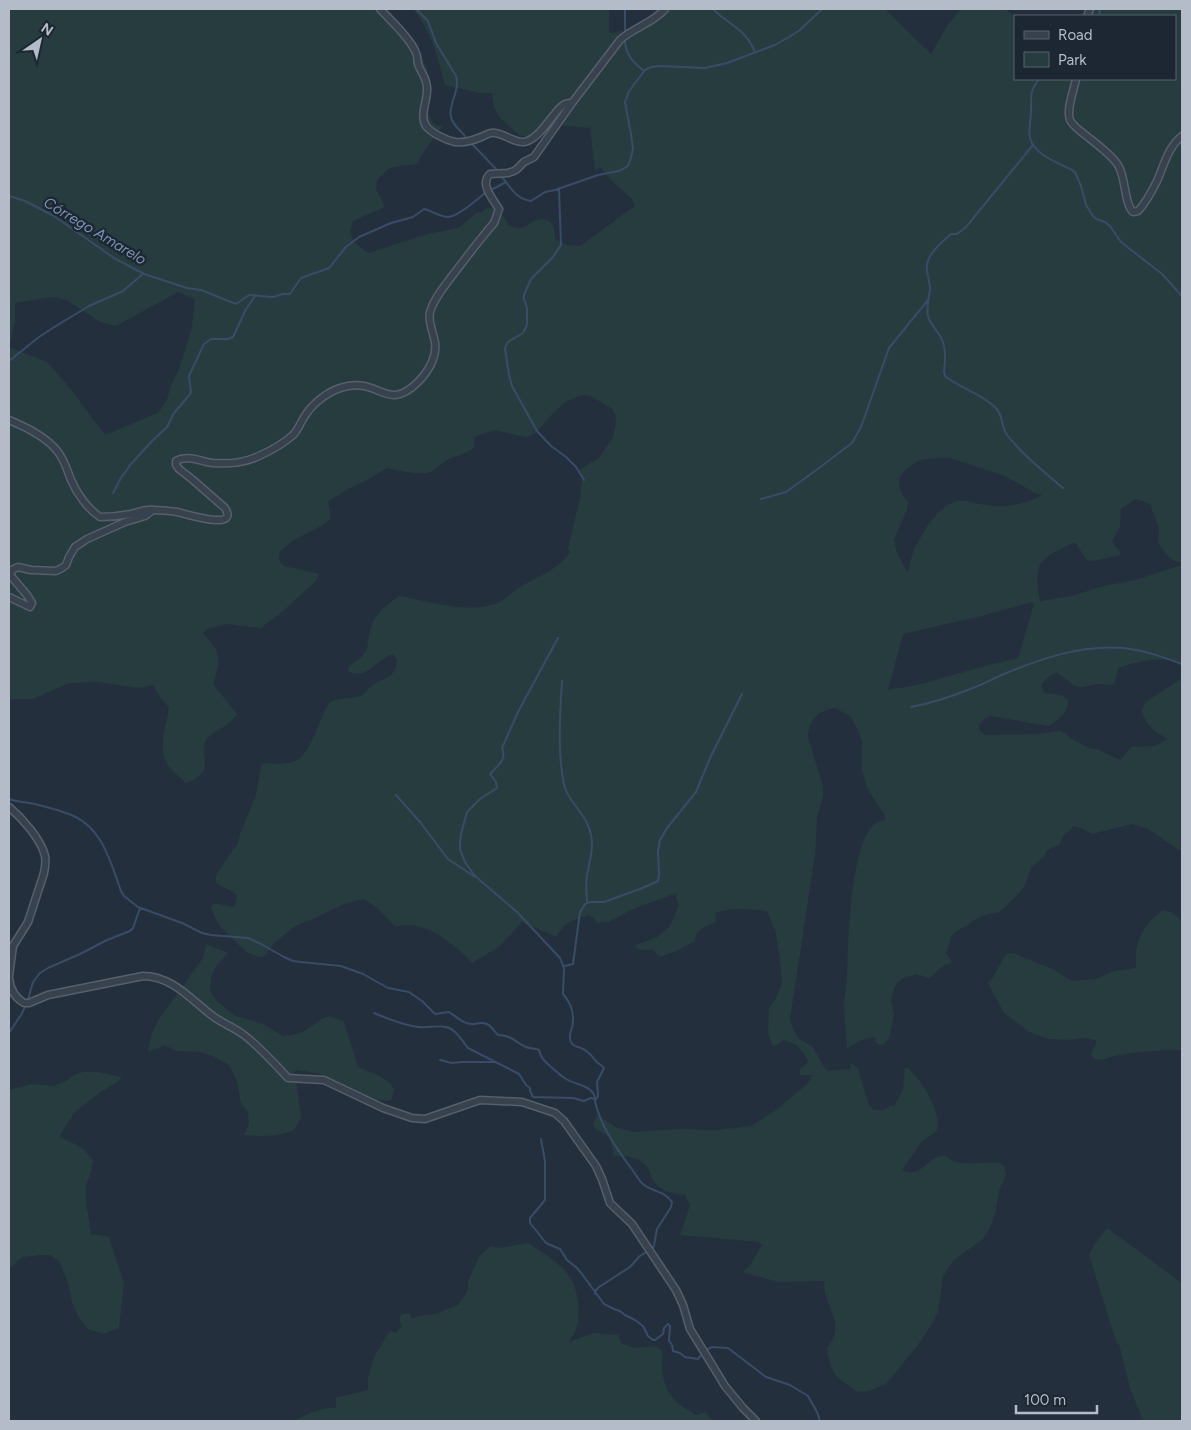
<svg xmlns="http://www.w3.org/2000/svg" width="1191" height="1430" font-family="Figtree,sans-serif">
  <style>
    .green { fill: #263c3f; fill-rule: evenodd }
    .lines { fill: none; stroke-linecap: round; stroke-linejoin: round }
    .stream { stroke: #394c67; stroke-width: 2 }
    .minor-casing { stroke: #565f6c; stroke-width: 9 }
    .minor { stroke: #38414e; stroke-width: 6 }
    .labels { text-anchor: middle; dominant-baseline: central; stroke-width: 4.5; stroke-linejoin: round; paint-order: stroke }
    .water-label { font-size: 15px; font-style: italic; fill: #7c92b1; stroke: #1d2633 }
  </style>
  <rect width="100%" height="100%" fill="#242f3e"/>
  <path class="green" d="M9 9H387C405 26 428 56 429 82 429 91 426 100 427 109 427 113 431 119 433 123L442 127 422 154 417 164 393 167 387 170 377 180 376 189 385 207 353 221C352 225 350 231 351 235 353 243 362 249 369 253L427 234 453 229 460 227 476 213 482 212 485 209 493 207 505 218 508 225C511 226 516 228 519 228 527 228 530 221 537 220 551 216 556 228 555 239L567 245 580 246 635 206 632 199 615 184 602 170V167L595 170 590 128 547 124 531 138 519 135 501 119 494 108 492 93H479L445 85C438 58 431 30 413 9H609V33C627 32 650 20 664 9H885L931 54 947 26 961 9H1005L1015 17V79H1175V16H1083L1088 9H1182V562L1174 561 1168 556 1158 543 1159 528 1150 504 1136 499 1121 509 1120 526 1112 542 1121 553 1120 555 1098 560 1087 561 1075 542C1041 558 1032 561 1040 601L1072 596 1100 587 1135 580 1182 565V665C1166 654 1135 662 1118 668L1115 683 1111 685 1098 684 1082 687 1074 686 1066 679 1057 673C1049 675 1045 679 1041 686L1044 693 1061 695 1068 700C1069 712 1058 721 1048 726L990 716 983 720 979 725 980 731 986 735 1037 734 1060 731 1065 733 1070 738 1089 748 1099 750 1120 760 1131 747 1155 746 1168 739C1153 731 1147 726 1141 710L1146 702 1182 678V852L1156 834 1148 829 1132 824 1092 834 1085 830 1074 826 1063 836 1059 845 1046 851 1044 857 1032 866 1025 885 1020 892 1004 908 997 913 987 914 974 920 968 925 955 932 951 937 946 954 952 961C949 965 946 964 942 967 937 970 935 975 929 978L917 974 904 978 898 982 894 988 891 1001 894 1015 891 1030 888 1040 883 1045 878 1044 876 1042 875 1038C867 1036 855 1043 847 1048 846 1033 844 1017 844 1002 845 993 847 984 847 975 849 948 848 821 885 820V816L867 788 862 770V741L858 730 850 716 835 708C818 711 810 718 808 737L823 786V796L817 818 815 854 790 1019 793 1029 799 1039 812 1046 824 1067 828 1071 848 1069 851 1068 850 1062 858 1069 869 1105 874 1110H884L890 1106H894L903 1090 905 1068H908C922 1081 942 1111 937 1131L922 1141 902 1170C920 1179 928 1158 941 1156 947 1155 950 1160 955 1162 968 1165 986 1161 1000 1163L1004 1166 1006 1175 999 1191 996 1210 991 1226 983 1239 954 1260 943 1276 938 1312 930 1327 918 1345 886 1384 868 1391 858 1392C837 1378 830 1375 827 1348 849 1322 820 1304 825 1281L779 1282 742 1272 749 1267 762 1245 759 1242 680 1235 690 1205 685 1195C675 1194 663 1192 656 1184 651 1179 651 1172 647 1167 639 1156 626 1156 614 1156L609 1137 596 1129 593 1124 597 1115 616 1127 633 1132 679 1129 716 1130 751 1126 775 1111 808 1083 812 1075H800V1069L809 1061 797 1045 784 1040 773 1047 768 1033 769 1009 776 998 782 984 781 968 776 933 767 911C750 909 731 907 715 913L716 922C707 927 695 928 695 941L678 950 660 957 653 950H641L634 946 657 937 670 926 679 905 676 899 677 893 633 909 608 922 596 923 595 919 589 915C576 919 562 923 557 937L522 922 500 946 472 963C457 945 421 917 396 927L376 907 363 899 344 904 313 919 295 926 273 944 265 956 259 957 246 952 220 926 214 916 211 906 215 903 234 907C245 888 222 892 215 881L217 873 238 843 240 834 256 795 261 766 264 763C274 764 291 765 299 759 312 749 320 717 329 703 341 696 349 700 360 696 365 695 367 689 372 686 384 676 395 680 397 660L393 654C378 658 365 682 348 671L349 666C355 661 363 658 366 650 369 645 368 637 370 631 373 615 387 605 399 596 430 601 463 614 495 604 507 600 515 588 527 583 542 575 561 567 570 552L568 549 580 498 582 478 579 470 599 458 612 439 615 428 616 416 612 409 591 396 583 395 575 398 564 403 554 412 536 433 526 437 494 430 474 437V448C466 454 458 455 449 459 443 462 436 470 430 472 420 476 397 470 387 468L367 480 352 487 328 501 331 518C321 531 276 542 279 559 280 562 282 564 284 566L319 574 316 581 283 611 261 628 226 624 206 629 203 633C222 653 221 659 213 684L237 714C234 718 230 722 226 725 220 730 212 733 207 739 196 753 220 770 186 783 180 777 171 771 167 763 157 746 167 725 169 707L161 699 153 685 139 688 97 682 69 683 33 699H9ZM178 292 195 299 192 328 179 369 170 388 167 400 158 413 105 435 69 387 47 362 9 347 15 322V303L53 297 67 300 100 322 116 326ZM950 458 1005 476 1035 493 1042 495C1025 505 1005 508 986 505 977 504 967 500 959 501 939 503 922 533 914 550 911 557 910 565 908 573L897 553 894 540 907 510 908 502C898 489 894 479 908 468 914 463 919 460 926 459 934 458 942 458 950 458ZM1032 602 1034 604 1018 658 985 666 917 685 888 690 903 634 981 616Z
    M1163 910C1171 911 1177 915 1182 922V1050H1166L1132 1053 1110 1057 1103 1060 1094 1059 1091 1054 1096 1044V1040L1082 1038 1068 1040 1049 1039 1029 1032 1004 1013 988 983 993 977 1006 954 1013 953 1052 969 1072 981 1096 979 1114 971 1136 968C1134 944 1142 925 1163 910Z
    M206 944 228 953 216 966 211 977 210 990 216 1000 235 1016 247 1019 263 1024 283 1036C292 1035 300 1034 307 1029 325 1019 322 1011 344 1022L358 1067C371 1073 387 1076 394 1089L392 1099 389 1101 371 1099 318 1073 296 1070 292 1074 297 1086 301 1118 294 1130C283 1136 255 1138 243 1134L246 1131 249 1124 248 1112 241 1103 237 1081 229 1065 213 1056 200 1052 176 1051 165 1045 148 1052 151 1035 159 1019 203 958Z
    M83 1072H97L122 1077 116 1083 99 1093 74 1113 59 1137C76 1144 81 1145 93 1160L91 1173 86 1184V1202L91 1234 109 1237 124 1283 119 1328 103 1334 88 1329 78 1316 72 1302 68 1282 59 1261 50 1255H40L22 1257 9 1269V1090L32 1084 53 1086 66 1081 74 1075Z
    M1107 1228 1182 1283V1421H1143L1130 1388 1119 1344H1117L1089 1255 1094 1245Z
    M528 1243C552 1259 575 1270 578 1302 579 1310 579 1320 576 1329 575 1333 571 1338 569 1342L593 1333 618 1335 621 1343 634 1348 656 1346 663 1352C660 1367 663 1386 673 1398 679 1405 688 1410 696 1415L706 1412 712 1421H294C307 1414 321 1407 336 1408V1403L335 1398 368 1390V1378L372 1363 375 1355 390 1331 396 1333 402 1326 399 1319 402 1314 410 1313 412 1319 418 1316 435 1314 458 1305 468 1290V1281L479 1257 490 1246 499 1248Z"/>
  <g class="lines">
    <path class="stream" d="M416 9 428 21 436 43 456 76C461 91 446 106 452 120 455 127 461 131 465 136
      M625 9V34
      M713 9C730 26 745 28 755 52
      M1099 16 1100 9
      M625 40C625 55 634 63 644 71
      M1039 79C1028 94 1032 95 1031 111 1031 119 1028 130 1030 138 1035 157 1061 163 1075 172L1081 186 1086 205 1093 216 1096 219 1105 222 1110 226 1121 242 1162 274 1181 295
      M472 144 496 169
      M1033 145 966 227 957 234H951C940 244 925 255 927 271 928 277 930 283 930 290 929 299 926 307 928 316 930 324 936 329 940 336 947 347 945 361 944 373L946 377C961 388 981 394 995 407 1005 417 1000 426 1007 435 1023 455 1043 471 1063 488
      M502 177C510 187 516 199 531 201L545 192 555 190 598 175 619 171 628 166 630 161 633 149 631 134 625 102 629 91 645 70 651 67 660 66 705 68 727 63 775 45 789 37 800 30 822 9
      M559 188 561 245 553 257 531 279 524 295V299L527 308V325L523 333 508 342 505 348 509 375 512 386 537 431 551 446 566 457 576 467 584 480
      M493 189 506 182
      M9 196 25 201 54 216 114 258 144 274 187 288 201 290 236 304 249 295 273 297 283 294H290L301 278 329 268 346 247 359 237 391 223 413 217 424 209C432 211 440 217 448 217 458 217 478 199 486 192
      M9 361 39 337 56 326 89 306 123 291 143 274
      M113 493 121 478 131 464 152 441 167 427 174 413 191 393 189 376 204 344 211 339H228L233 337 246 309 256 295
      M761 499 786 492 815 471 852 443 861 427 889 348 928 300
      M558 638 518 712 502 748C507 760 498 765 491 773L490 774 496 782 497 788 480 799 467 812 461 834 460 844V850L465 862 474 875 517 912 560 958 564 968 563 994C571 1003 575 1015 572 1027 571 1032 568 1037 571 1042 573 1047 577 1046 581 1048 587 1050 592 1056 596 1061 598 1064 602 1065 604 1068L597 1082 598 1096 595 1101C600 1125 616 1148 631 1168 635 1173 638 1180 643 1184 654 1193 662 1189 672 1202L671 1207 657 1229 654 1245 653 1248 640 1256 630 1267 599 1287 596 1290 595 1294
      M562 681C560 711 557 759 565 788 571 805 588 816 591 835 594 850 589 862 587 876 585 885 587 894 587 903
      M911 707C932 703 953 696 973 688 984 684 994 678 1004 674 1042 658 1082 645 1123 648 1144 650 1163 657 1182 664
      M396 795 420 822 448 859 475 877
      M9 799C17 802 27 802 35 804 46 807 58 810 69 814 102 826 110 861 121 891L124 896 138 907 182 923 202 933 211 935 248 938 261 944 284 957 293 961 301 962 341 966 363 974 388 988 409 992 422 1001 435 1014 449 1012C457 1017 464 1025 474 1024 479 1023 482 1022 487 1024 491 1026 495 1032 498 1035 512 1035 515 1042 526 1047 531 1049 535 1048 539 1050 540 1056 545 1062 550 1066 556 1071 559 1075 566 1079 576 1085 592 1085 595 1098
      M564 966 573 964 580 912 585 904 590 902H604L640 889 658 881 659 874 658 852 660 840 667 828 696 792 710 758 742 694
      M28 1000 33 982 40 973 48 968 80 954 107 940 130 931 133 928 140 908
      M374 1013C388 1019 403 1025 418 1027 427 1028 437 1025 446 1027 456 1029 462 1041 468 1048L519 1074 526 1085 530 1088V1091L533 1097 573 1098 584 1101 591 1098 595 1099
      M9 1033 21 1015 26 1005
      M440 1060 452 1063 461 1062H494
      M541 1139 545 1161V1200L530 1218V1223L546 1243 560 1249 567 1260 577 1268 582 1274 604 1304 614 1309 620 1311 625 1315 635 1320 643 1326 648 1336 653 1340H655L663 1334 664 1328 668 1324 670 1326 669 1341 672 1345 673 1351 680 1353 685 1357 698 1359 703 1353
      M706 1350 712 1347 728 1348 766 1377 790 1385 808 1396 817 1412 820 1421"/>
    <defs>
      <path id="minor" d="M380 9C390 20 411 39 416 53 418 56 417 60 418 64 421 73 427 78 427 88 428 100 419 115 426 126 431 133 446 140 455 142 463 143 474 140 481 137 486 135 490 132 495 133 505 134 514 143 524 142 539 140 552 114 562 106 564 104 569 103 572 103
        M1087 16 1090 9
        M1076 79C1074 90 1066 109 1070 120 1073 126 1079 130 1084 134 1095 143 1110 153 1118 165 1126 177 1124 204 1133 212L1138 211C1146 203 1152 191 1157 181 1164 165 1168 147 1182 136
        M9 420C26 427 47 437 58 452 65 461 67 470 71 480 77 494 88 509 100 517 111 517 121 516 131 514 138 512 146 509 154 510 161 510 170 511 177 512 184 513 240 532 225 508L193 480 179 469 176 465V461C188 454 202 462 213 463 231 464 245 463 261 455 272 450 284 443 293 435 298 430 300 424 303 419 312 403 330 389 348 386 380 380 388 412 418 382 429 371 439 354 434 338 432 329 428 321 430 312 434 298 444 287 452 276 466 258 479 240 494 223L499 209C493 199 479 184 490 174L508 173 514 171 517 169 524 162 534 157 572 103 620 40C633 28 653 23 665 9
        M9 597 30 607 32 603 27 595 10 575 12 570 18 567 31 570 56 571 62 568 66 565 69 557 75 547 87 539 125 522 145 516 153 510
        M9 807C22 818 41 839 45 856 46 861 45 868 44 873L28 922 13 946 9 976
        M9 978C10 989 14 997 24 1003H29L48 995 143 976C173 976 192 1001 214 1017 224 1024 235 1028 244 1035 261 1048 274 1063 288 1078L324 1080 383 1108 412 1118 425 1119 480 1100 522 1102 555 1113 564 1121 596 1166 602 1179 610 1203 632 1224 676 1290 683 1305 690 1329 711 1363 725 1386 743 1408 756 1421"/>
    </defs>
    <use href="#minor" class="minor-casing"/>
    <use href="#minor" class="minor"/>
  </g>
  <g class="labels">
    <g class="water-label">
      <text transform="translate(95 231) rotate(31)">Córrego Amarelo</text>
    </g>
  </g>
  <rect width="1191" height="1430" fill="none" stroke="#b4bcc9" stroke-width="20"/>
  <rect x="1014" y="15" width="162" height="65" fill="#1d2633" stroke="#59626f"/>
  <rect x="1024" y="31" width="25" height="8" fill="#38414e" stroke="#59626f"/>
  <text x="1058" y="40" font-size="15" fill="#b4bcc9">Road</text>
  <rect x="1024" y="52" width="25" height="15" fill="#263c3f" stroke="#59626f"/>
  <text x="1058" y="65" font-size="15" fill="#b4bcc9">Park</text>
  <g transform="translate(40 40) rotate(34)" stroke="#1d2633" stroke-width="4" paint-order="stroke">
  <path d="M0-4L9 19L0 12L-9 19Z" fill="#b4bcc9"/>
  <text y="-8" font-size="14" font-weight="bold" text-anchor="middle" fill="#b4bcc9">N</text>
  </g>
  <path d="M1016 1405v8h81v-8" fill="none" stroke="#b4bcc9" stroke-width="2.5"/>
  <text x="1024" y="1405" font-size="15" fill="#b4bcc9" stroke="#1d2633" stroke-width="4" paint-order="stroke">100 m</text>
</svg>
